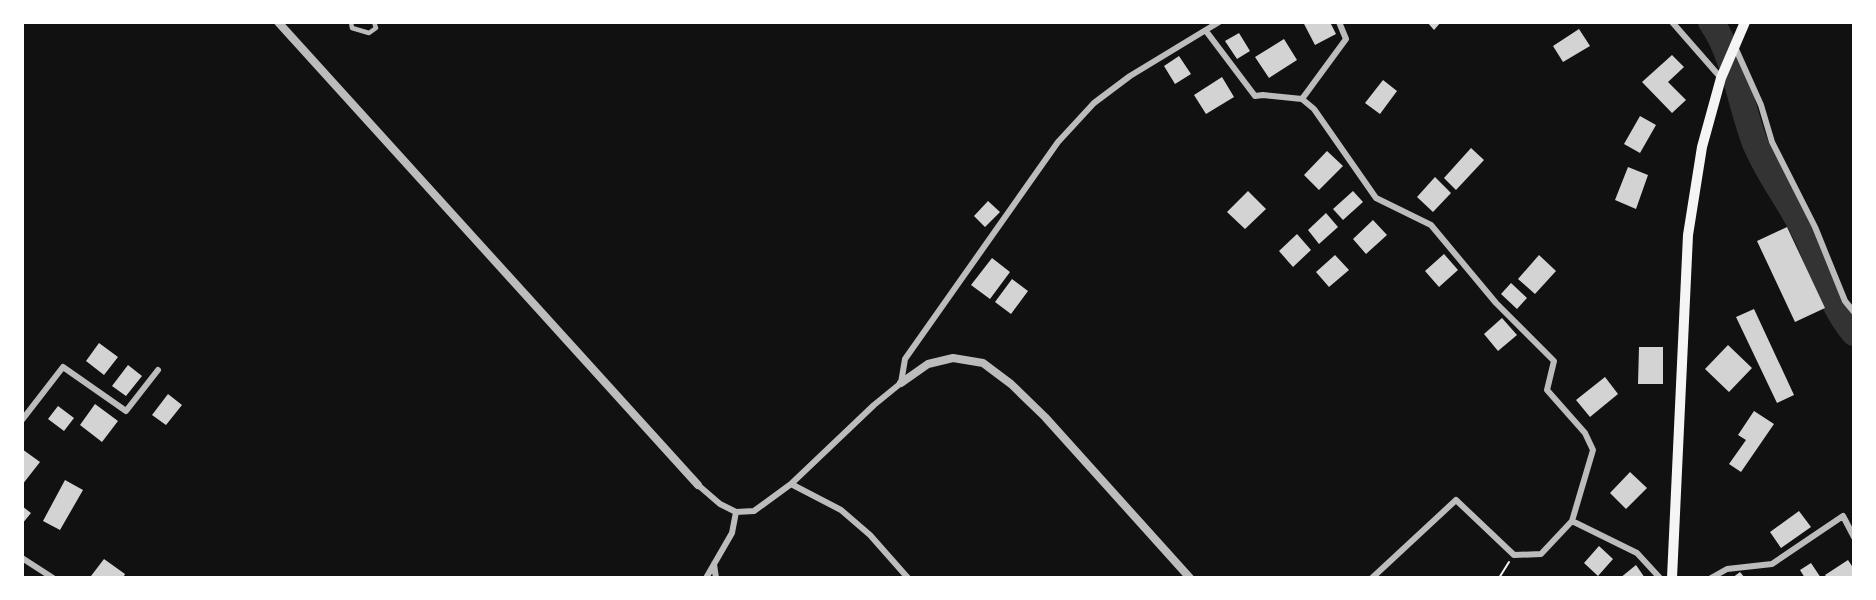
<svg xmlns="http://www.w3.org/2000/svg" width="1876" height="600" font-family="'Exo 2',sans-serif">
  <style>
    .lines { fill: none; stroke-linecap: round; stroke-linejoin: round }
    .river { stroke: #333; stroke-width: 26 }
    .building { fill: #d3d3d3 }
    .path { stroke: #f5f5f5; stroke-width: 2 }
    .pedestrian { stroke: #bcbcbc; stroke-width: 4.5 }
    .minor { stroke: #bcbcbc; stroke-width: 6 }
    .tertiary { stroke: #bcbcbc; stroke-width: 8 }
    .primary { stroke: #f5f5f5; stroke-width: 10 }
  </style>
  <rect width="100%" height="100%" fill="#111"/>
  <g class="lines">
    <path class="river" d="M1711 22C1735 57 1740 104 1755 143 1768 175 1791 203 1806 235 1822 268 1830 305 1854 333"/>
  </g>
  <path class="building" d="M1303 22H1330L1336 34 1315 45Z
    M1427 22H1441L1434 30Z
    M1579 29 1590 46 1563 62 1553 46Z
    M1239 33 1250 51 1237 59 1225 41Z
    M1284 39 1297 60 1269 78 1255 57Z
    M1672 55 1684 67 1668 82 1686 100 1672 113 1642 82Z
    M1179 56 1191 74 1175 84 1164 66Z
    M1222 77 1234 97 1206 114 1194 95Z
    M1383 80 1397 91 1380 114 1365 103Z
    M1640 116 1656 125 1640 153 1624 144Z
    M1471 148 1484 160 1456 190 1444 178Z
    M1327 151 1343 166 1319 190 1304 175Z
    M1628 167 1648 175 1636 209 1615 200Z
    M1435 177 1451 193 1433 212 1417 197Z
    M1248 191 1266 209 1245 229 1227 212Z
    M1353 191 1363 202 1343 220 1333 209Z
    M988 201 1000 212 985 227 974 216Z
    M1326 213 1338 227 1319 244 1308 230Z
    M1373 220 1387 235 1366 254 1353 239Z
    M1787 227 1825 308 1795 322 1757 241Z
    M1297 234 1311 250 1293 267 1279 251Z
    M1444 254 1458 270 1439 287 1425 271Z
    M1335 255 1349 270 1329 287 1316 272Z
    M1539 255 1556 271 1535 294 1518 279Z
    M992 258 1010 272 990 299 971 285Z
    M1012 279 1028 291 1011 314 995 302Z
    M1511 283 1527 298 1517 309 1501 294Z
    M1754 309 1794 395 1777 403 1736 317Z
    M1502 318 1517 335 1498 351 1484 334Z
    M99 343 118 357 104 375 86 361Z
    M1728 345 1752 368 1729 392 1705 369Z
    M1639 347H1663V384H1638Z
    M128 365 142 376 126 396 112 386Z
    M1605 377 1618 394 1590 417 1576 400Z
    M168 394 182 405 166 425 152 415Z
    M95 404 118 421 102 442 80 425Z
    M58 406 74 418 64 431 48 419Z
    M1754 411 1774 424 1741 472 1729 464 1746 440 1738 435Z
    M22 449 40 462 22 485Z
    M1630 472 1647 488 1626 509 1610 493Z
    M65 480 83 490 60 530 43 521Z
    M22 506 31 513 22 524Z
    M1799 511 1811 527 1781 548 1770 532Z
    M1599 546 1613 559 1598 576 1584 563Z
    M104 559 125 574 123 578H93L91 576Z
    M1848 560 1854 569V578H1827L1825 575Z
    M1811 563 1821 578H1805L1800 570Z
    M1636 565 1645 578H1620Z
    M1740 572 1745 578H1732Z"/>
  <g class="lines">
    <path class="path" d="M1499 578 1509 562"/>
    <path class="pedestrian" d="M351 22 352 28 369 33 376 28 374 22"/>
    <path class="minor" d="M1672 22 1721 78
      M1206 31 1255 96 1263 95 1302 99 1314 109 1376 198 1431 225 1496 303 1554 361 1547 390 1585 433 1593 450 1572 521 1541 554 1514 555 1456 500 1372 578
      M1735 47 1761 105 1772 142 1815 227 1845 301 1854 312
      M1302 99 1346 39 1339 22
      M22 420 63 367 126 411 158 370
      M791 484 841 510 870 535 908 578
      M698 485 720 504 736 512 754 511 791 484 874 405 901 383 905 359 1058 142 1094 103 1130 76 1219 22
      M1572 521 1637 553 1660 578
      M22 558 53 578
      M714 564 716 578
      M706 578 732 533 736 512
      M1711 578 1727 569 1772 564 1843 516 1854 537"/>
    <path class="tertiary" d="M278 22 698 485
      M901 383 928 364 953 358 983 363 1011 384 1045 417 1190 578"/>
    <path class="primary" d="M1672 578 1688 235 1702 147 1721 78 1745 22"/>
  </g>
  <rect width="1876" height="600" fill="none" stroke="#ffffff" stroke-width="48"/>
</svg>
